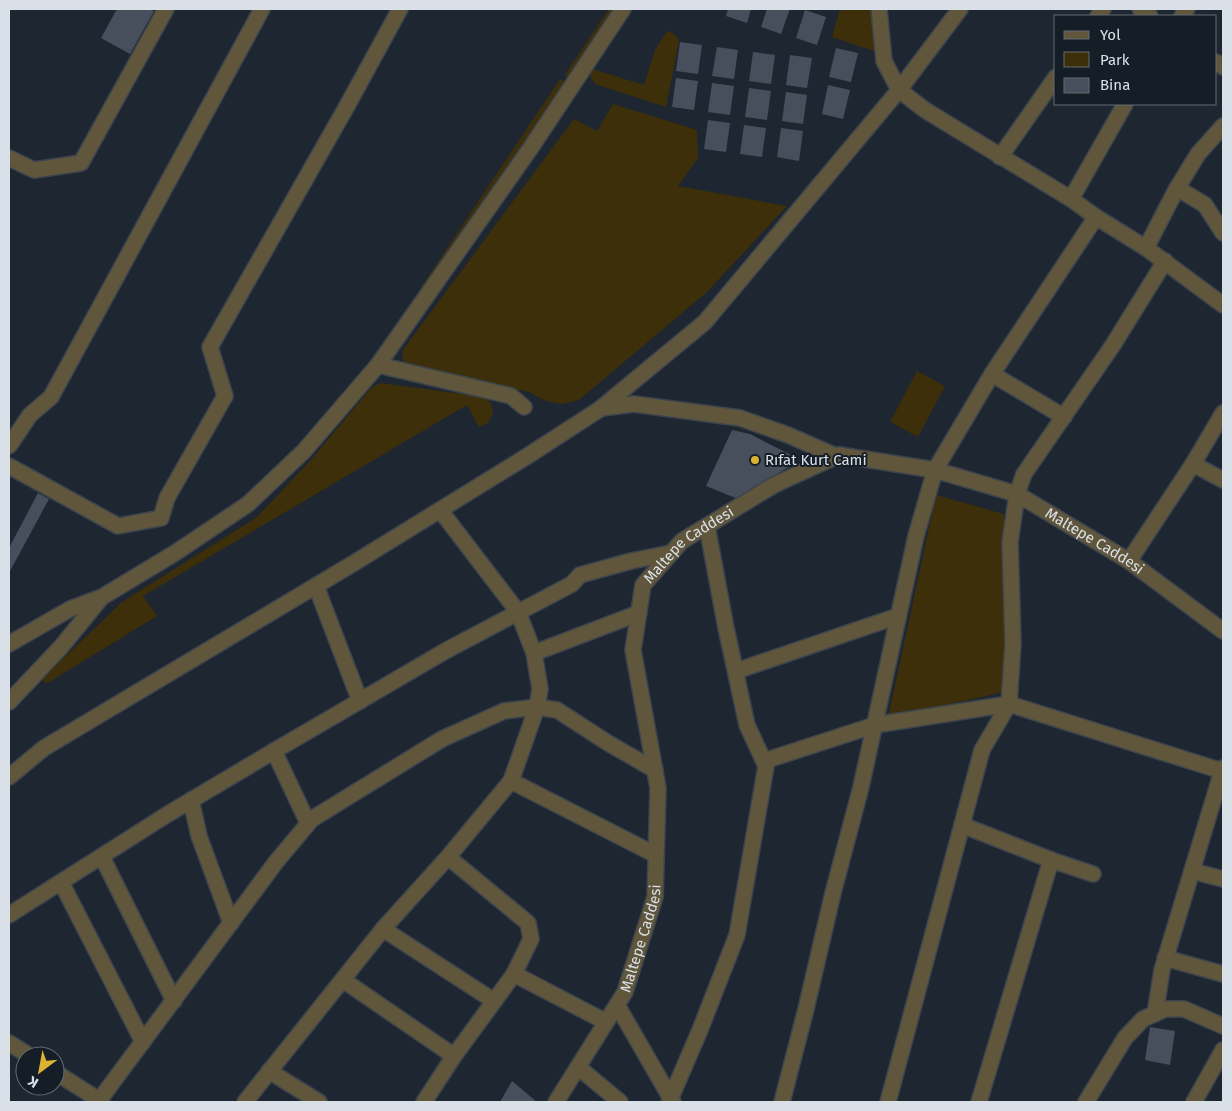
<svg xmlns="http://www.w3.org/2000/svg" width="1232" height="1111" font-family="'Fira Sans',sans-serif">
  <style>
    .green { fill: #3c2f09 }
    .building { fill: #464f5b }
    .lines { fill: none; stroke-linecap: round; stroke-linejoin: round }
    .minor-casing { stroke: #3c444e; stroke-width: 18 }
    .minor { stroke: #60563b; stroke-width: 15 }
    .poi-dot { fill: #dcb233; stroke: #151d27; stroke-width: 2 }
    .labels { text-anchor: middle; dominant-baseline: central; stroke-width: 4; stroke-linejoin: round; paint-order: stroke }
    .poi-label { font-size: 15px; fill: #dae0e7; stroke: #151d27; text-anchor: start }
    .street-label { font-size: 15px; fill: #dae0e7; stroke: #151d27 }
  </style>
  <rect width="100%" height="100%" fill="#1e2631"/>
  <path class="green" d="M609 9H618L571 79 566 76 565 74Z
    M840 9H872L877 52 832 37Z
    M667 31C672 33 678 35 679 41L666 107 595 84 590 76 592 69 644 85 655 50Z
    M560 79 567 83 423 290 421 287Z
    M613 104 697 130 698 158 678 186 787 206 707 292 579 400 562 404 546 401 529 392 424 372 404 363 402 351 574 119 597 131Z
    M917 371 945 386 918 437 890 422Z
    M380 383 485 397 491 403 493 414 488 423 479 427 467 405 143 596 157 616 46 684 42 679 122 602 257 517 309 462 371 388Z
    M936 495 1004 514V692L888 718Z"/>
  <path class="building" d="M117 9H149L154 11 130 54 101 38Z
    M728 9H751L747 23 726 16Z
    M767 9H790L781 34 761 27Z
    M805 10 826 17 817 45 796 38Z
    M680 42 702 45 698 74 676 71Z
    M717 47 738 50 734 79 712 76Z
    M836 48 858 53 851 82 829 77Z
    M753 52 775 55 771 84 749 81Z
    M790 55 812 58 807 88 786 85Z
    M676 78 698 81 694 110 672 107Z
    M712 83 734 86 730 115 708 112Z
    M828 85 850 90 843 119 822 114Z
    M749 88 771 91 767 120 745 117Z
    M786 92 807 95 803 124 782 121Z
    M708 120 730 123 726 152 704 149Z
    M744 125 766 128 762 157 740 154Z
    M781 128 803 131 799 161 777 157Z
    M732 430 750 434 791 455 792 465 765 481 738 499 706 486Z
    M38 493 49 499 9 573V548Z
    M1150 1027 1175 1031 1170 1065 1145 1060Z
    M512 1081 537 1102H500Z"/>
  <g class="lines">
    <defs>
      <g id="minor">
        <path d="M879 9 884 61 899 90 925 110 1071 199 1096 217 1146 248 1223 305"/>
        <path d="M1140 9 1150 16"/>
        <path d="M1098 16 1103 9"/>
        <path d="M1182 16 1187 9"/>
        <path d="M1216 62 1223 67"/>
        <path d="M1000 157 1056 77"/>
        <path d="M9 158 34 170 81 163 166 9"/>
        <path d="M1177 188 1205 205 1223 233"/>
        <path d="M1071 199 1125 104"/>
        <path d="M1146 248 1176 190 1198 154 1223 126"/>
        <path d="M378 365 511 396 524 407"/>
        <path d="M601 408 634 404 740 418 788 435 836 456"/>
        <path d="M1064 417 992 374 1096 217"/>
        <path d="M9 446 30 415 51 397 262 9"/>
        <path d="M1193 464 1223 480"/>
        <path d="M9 466 118 526 161 518 167 498 225 396 210 347 347 106 400 9"/>
        <path d="M1129 561 1193 464 1223 413"/>
        <path d="M316 586 360 701"/>
        <path d="M9 644 70 609 102 597 175 553 248 504 304 451 378 365 530 149 623 9"/>
        <path d="M534 653 639 613"/>
        <path d="M736 671 898 616"/>
        <path d="M9 702 61 647 101 598"/>
        <path d="M274 751 308 823"/>
        <path d="M764 761 875 725 1009 704 1222 771"/>
        <path d="M9 777 44 748 354 563 529 455 600 409 705 322 899 90 960 9"/>
        <path d="M511 781 656 855"/>
        <path d="M191 800 199 836 231 923"/>
        <path d="M962 825 1051 860 1093 874"/>
        <path d="M102 857 174 1001"/>
        <path d="M1192 871 1223 879"/>
        <path d="M61 882 143 1042"/>
        <path d="M9 915 168 814 274 751 447 650 572 584 580 575 631 561 671 553"/>
        <path d="M383 929 494 1001"/>
        <path d="M1165 958 1223 974"/>
        <path d="M514 974 606 1022"/>
        <path d="M343 980 454 1056"/>
        <path d="M617 1005 673 1102"/>
        <path d="M1155 1014 1162 970 1223 768"/>
        <path d="M9 1043 30 1056"/>
        <path d="M578 1067 620 1102"/>
        <path d="M269 1071 319 1102"/>
        <path d="M55 1072 102 1102"/>
        <path d="M98 1102 276 862 312 819 442 739 504 711 537 707 557 710 608 743 655 770"/>
        <path d="M245 1102 383 929 448 857 511 781 537 707 540 689 534 653 518 612 440 510"/>
        <path d="M424 1102 454 1056 514 974 531 939 528 923 448 857"/>
        <path id="s1" d="M556 1102 625 992 655 897 658 788 633 650 643 585 682 541 774 485 839 455 935 470 1017 494 1129 561 1223 631"/>
        <path d="M669 1102 700 1030 737 935 766 766 747 725 726 628 707 526"/>
        <path d="M782 1102 806 1009 833 893 861 787 916 536 935 470 992 374"/>
        <path d="M888 1102 982 750 1009 704 1013 644 1010 542 1017 494 1024 474 1113 345 1165 261"/>
        <path d="M979 1102 1051 860"/>
        <path d="M1086 1102 1125 1038 1143 1019 1165 1009H1184L1223 1026"/>
        <path d="M1194 1102 1223 1050"/>
      </g>
    </defs>
    <use href="#minor" class="minor-casing"/>
    <use href="#minor" class="minor"/>
  </g>
  <circle class="poi-dot" cx="755" cy="460" r="5"/>
  <g class="labels">
    <g class="poi-label">
      <text x="765" y="460">Rıfat Kurt Cami</text>
    </g>
    <g class="street-label">
      <text stroke="none"><textPath href="#s1" startOffset="1056">Maltepe Caddesi</textPath></text>
      <text stroke="none"><textPath href="#s1" startOffset="606">Maltepe Caddesi</textPath></text>
      <text stroke="none"><textPath href="#s1" startOffset="186">Maltepe Caddesi</textPath></text>
    </g>
  </g>
  <rect width="1232" height="1111" fill="none" stroke="#dae0e7" stroke-width="20"/>
  <rect x="1054" y="15" width="162" height="90" fill="#151d27" stroke="#646b74"/>
  <rect x="1064" y="31" width="25" height="8" fill="#60563b" stroke="#646b74"/>
  <text x="1100" y="40" font-size="15" fill="#dae0e7">Yol</text>
  <rect x="1064" y="52" width="25" height="15" fill="#3c2f09" stroke="#646b74"/>
  <text x="1100" y="65" font-size="15" fill="#dae0e7">Park</text>
  <rect x="1064" y="78" width="25" height="15" fill="#464f5b" stroke="#646b74"/>
  <text x="1100" y="90" font-size="15" fill="#dae0e7">Bina</text>
  <g transform="translate(40 1071) rotate(212)"><circle r="24" fill="#151d27" stroke="#646b74"/>
  <path d="M0-4L9 19L0 12L-9 19Z" fill="#dcb233"/>
  <text y="-8" font-size="14" font-weight="bold" text-anchor="middle" fill="#dae0e7">K</text>
  </g>
</svg>
